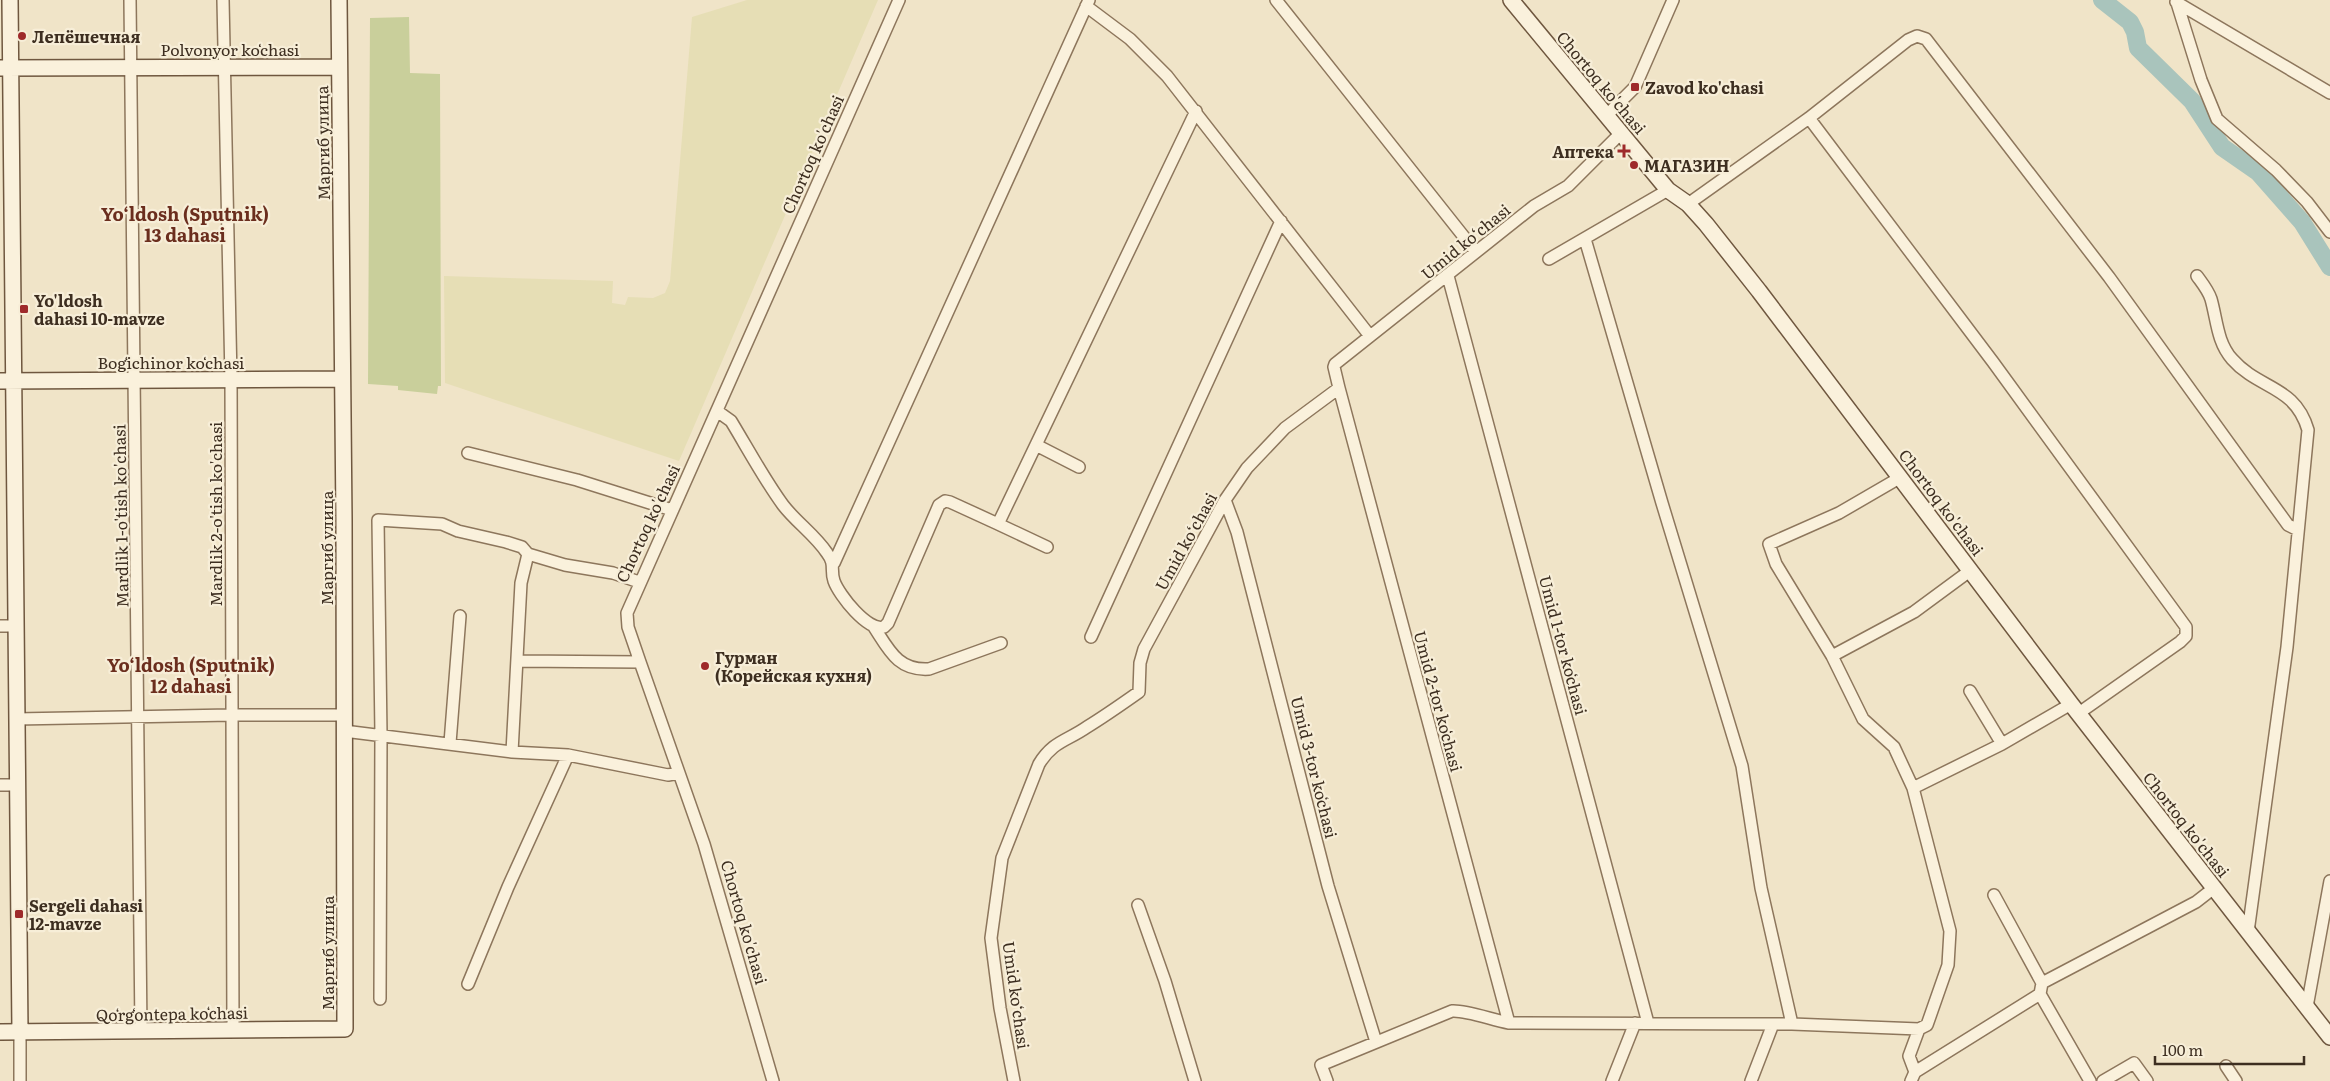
<svg xmlns="http://www.w3.org/2000/svg" width="2330" height="1081" font-family="Literata,serif">
  <style>
    .farmland { fill: #e6deb5 }
    .green { fill: #c9cf9b }
    .lines { fill: none; stroke-linecap: round; stroke-linejoin: round }
    .river { stroke: #a9c4bc; stroke-width: 18 }
    .street-casing { stroke: #8d765c; stroke-width: 14 }
    .secondary-casing { stroke: #6f573f; stroke-width: 18 }
    .street { stroke: #faf1dc; stroke-width: 11 }
    .secondary { stroke: #faf1dc; stroke-width: 15 }
    .poi-dot { fill: #9e2a2b; stroke: #f7eed8; stroke-width: 2 }
    .labels { text-anchor: middle; dominant-baseline: central; stroke-width: 4.5; stroke-linejoin: round; paint-order: stroke }
    .poi-label { font-size: 16px; font-weight: bold; fill: #3d2e20; stroke: #f7eed8; text-anchor: start }
    .street-label { font-size: 16px; fill: #3d2e20; stroke: #f7eed8 }
    .neighbourhood-label { font-size: 18px; font-weight: bold; fill: #6b2e1e; stroke: #f7eed8 }
  </style>
  <rect width="100%" height="100%" fill="#f0e4c8"/>
  <path class="farmland" d="M747 0H878L679 461 445 383 444 276 613 281 612 303 625 305 628 297 653 298 665 293 670 281 692 17Z"/>
  <path class="green" d="M409 17 410 73 440 74 441 386H438L437 394 398 390V386L368 384 370 18Z"/>
  <g class="lines">
    <path class="river" d="M2102 0 2130 22 2135 32 2138 48 2192 101 2222 147 2258 172 2302 222 2330 267"/>
    <defs>
      <path id="street" d="M130 0 141 1031
        M223 0 231 379 233 1029
        M1276 0 1476 252
        M2176 2 2330 93
        M2177 3 2201 80 2217 119 2276 170 2307 202 2330 232
        M1086 6 1130 39 1167 76 1370 336
        M1607 115 1635 87 1673 0
        M1809 118 1993 362 2186 627V636L2180 642 2079 713
        M1688 204 1809 118 1908 40 1917 36 1926 39 2109 277 2288 525 2298 530
        M1585 239 1662 503 1742 766 1761 888 1792 1024
        M1549 259 1668 190
        M1448 276 1648 1023
        M2197 276C2202 283 2208 290 2211 299 2217 320 2217 342 2232 359 2259 390 2295 385 2308 430L2287 647 2248 932
        M1339 388 1509 1023
        M717 411 731 421C748 449 764 479 783 505 796 522 815 535 827 553 836 565 830 569 834 581 839 595 868 632 884 627L888 623 939 505 945 501 950 502 998 524 1196 111
        M1036 445 1079 467
        M468 453 577 480 672 510
        M1901 477 1839 513 1769 544 1776 564 1832 656 1863 719 1894 747 1913 788 1950 931 1948 965 1927 1025 1919 1029 1909 1056 1915 1072 1911 1081
        M1225 500 1237 532 1328 886 1376 1042
        M998 524 1047 547
        M834 563 1089 0
        M0 626H14
        M874 627C889 650 898 671 929 669L1001 643
        M1091 637 1281 221
        M1832 656 1914 612 1971 570
        M517 661 640 662
        M1970 691 2002 744
        M16 719 231 715H344
        M344 731 512 752 568 755 668 775 679 773
        M450 743 460 616
        M512 752 521 583 528 554
        M0 785H18
        M1913 788 2002 744 2071 704
        M1994 895 2042 983
        M1138 905 1165 981 1195 1081
        M468 984 508 887 568 755
        M2040 994 2090 1081
        M380 999 381 735 378 520 442 524 458 531 506 542 522 547 528 554 565 565 613 573 639 582
        M2307 1007 2330 881
        M20 1032V1081
        M2226 1066 2236 1081
        M1915 1072 2040 994 2042 983 2196 902 2214 888
        M773 1081 704 844 640 662 628 627 627 613 899 0
        M1014 1081 1000 1008 991 938 1002 858 1039 764C1053 741 1067 741 1087 727 1105 716 1122 704 1139 692L1140 663 1144 649 1225 500 1247 468 1285 428 1339 388 1334 367 1335 364 1534 206 1568 186 1621 133
        M1327 1081 1321 1065 1452 1011C1467 1010 1492 1020 1509 1023L1792 1024 1919 1029
        M1612 1081 1635 1023
        M1751 1081 1773 1024
        M2103 1081 2134 1063 2147 1081"/>
      <path id="secondary" d="M10 0 20 1032
        M1511 0 1668 190 1688 204 1706 224 1759 291 2071 704 2330 1037
        M0 68 339 67
        M0 381 342 379
        M0 1032 345 1029 344 520 339 0"/>
    </defs>
    <use href="#street" class="street-casing"/>
    <use href="#secondary" class="secondary-casing"/>
    <use href="#street" class="street"/>
    <use href="#secondary" class="secondary"/>
  </g>
  <g class="poi-dot">
    <circle cx="22" cy="36" r="5"/>
    <rect x="1630" y="82" width="10" height="10" rx="2.5"/>
    <path d="M1621.5 143.5h5v5h5v5h-5v5h-5v-5h-5v-5h5z"/>
    <circle cx="1634" cy="165" r="5"/>
    <rect x="19" y="304" width="10" height="10" rx="2.5"/>
    <circle cx="705" cy="666" r="5"/>
    <rect x="14" y="909" width="10" height="10" rx="2.5"/>
  </g>
  <g class="labels">
    <g class="poi-label">
      <text x="32" y="36">Лепёшечная</text>
      <text x="1645" y="87">Zavod ko'chasi</text>
      <text x="1614" y="151" text-anchor="end">Аптека</text>
      <text x="1644" y="165">МАГАЗИН</text>
      <text x="34" y="300">Yo'ldosh<tspan x="34" dy="18">dahasi 10-mavze</tspan></text>
      <text x="715" y="657">Гурман<tspan x="715" dy="18">(Корейская кухня)</tspan></text>
      <text x="29" y="905">Sergeli dahasi<tspan x="29" dy="18">12-mavze</tspan></text>
    </g>
    <g class="street-label">
      <text x="230" y="49">Polvonyor koʻchasi</text>
      <text transform="translate(1602 82) rotate(50)">Chortoq ko'chasi</text>
      <text transform="translate(322 143) rotate(-91)">Маргиб улица</text>
      <text transform="translate(812 154) rotate(-66)">Chortoq ko'chasi</text>
      <text transform="translate(1465 241) rotate(-39)">Umid ko‘chasi</text>
      <text x="171" y="362">Bogʻichinor koʻchasi</text>
      <text transform="translate(1942 502) rotate(53)">Chortoq ko'chasi</text>
      <text transform="translate(215 514) rotate(-90)">Mardlik 2-o'tish ko'chasi</text>
      <text transform="translate(120 516) rotate(-91)">Mardlik 1-o'tish ko'chasi</text>
      <text transform="translate(647 523) rotate(-65)">Chortoq ko'chasi</text>
      <text transform="translate(1185 541) rotate(-61)">Umid ko‘chasi</text>
      <text transform="translate(326 548) rotate(-90)">Маргиб улица</text>
      <text transform="translate(1564 645) rotate(75)">Umid 1-tor koʻchasi</text>
      <text transform="translate(1439 701) rotate(75)">Umid 2-tor koʻchasi</text>
      <text transform="translate(1315 767) rotate(76)">Umid 3-tor koʻchasi</text>
      <text transform="translate(2187 824) rotate(52)">Chortoq ko'chasi</text>
      <text transform="translate(745 922) rotate(74)">Chortoq ko'chasi</text>
      <text transform="translate(327 953) rotate(-90)">Маргиб улица</text>
      <text transform="translate(1017 995) rotate(82)">Umid ko‘chasi</text>
      <text transform="translate(172 1013) rotate(-1)">Qoʻrgʻontepa koʻchasi</text>
    </g>
    <g class="neighbourhood-label">
      <text x="185" y="213">Yo‘ldosh (Sputnik)<tspan x="185" dy="21">13 dahasi</tspan></text>
      <text x="191" y="664">Yo‘ldosh (Sputnik)<tspan x="191" dy="21">12 dahasi</tspan></text>
    </g>
  </g>
  <path d="M2155 1056v8h149v-8" fill="none" stroke="#3d2e20" stroke-width="2.5"/>
  <text x="2162" y="1056" font-size="15" fill="#3d2e20" stroke="#f7eed8" stroke-width="4" paint-order="stroke">100 m</text>
</svg>
